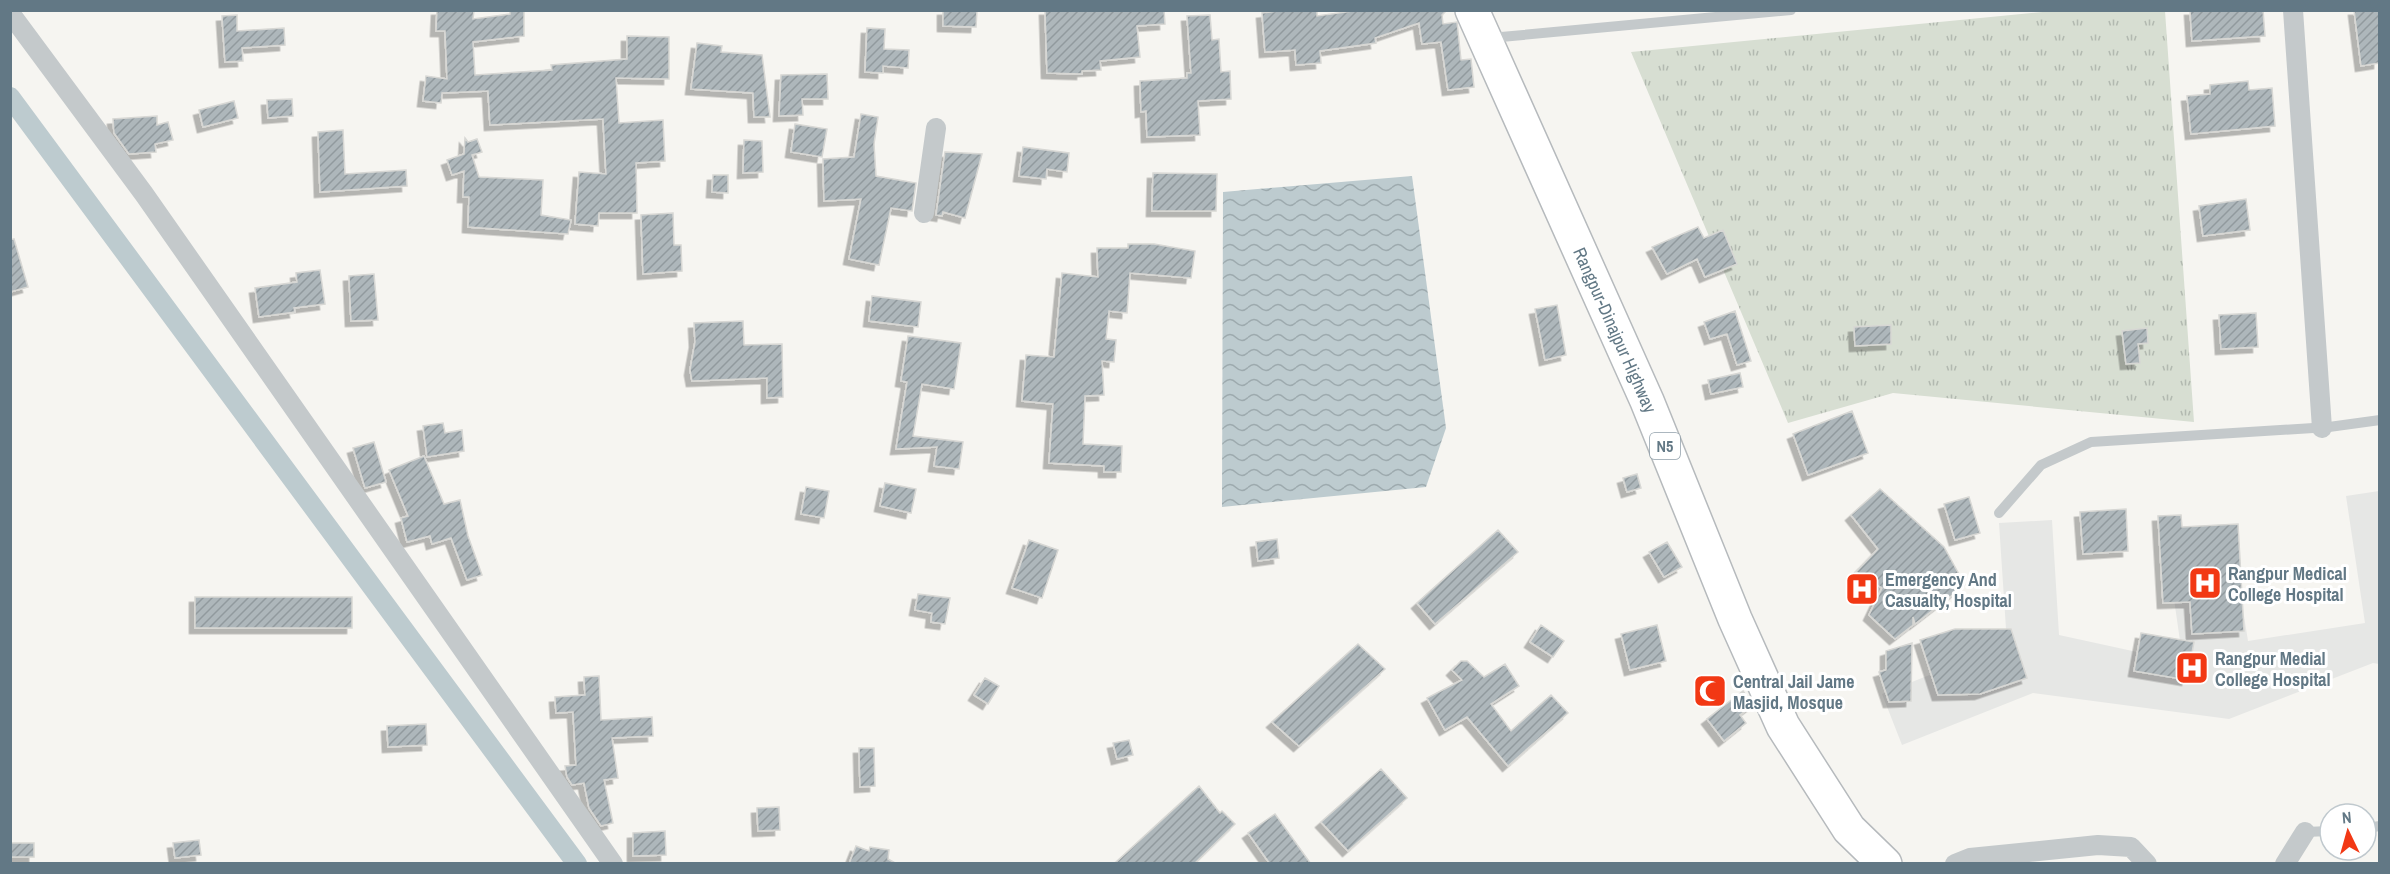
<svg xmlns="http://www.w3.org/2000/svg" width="2390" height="874" font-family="'Archivo Narrow',sans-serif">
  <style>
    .built { fill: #e6e7e5 }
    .grass { fill: url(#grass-tufts) }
    .water { fill: url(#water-waves) }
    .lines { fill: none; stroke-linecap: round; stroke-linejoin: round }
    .canal { stroke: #bdcbcf; stroke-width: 20 }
    .building { fill: url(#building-hatch); stroke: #d7d7d4; stroke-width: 1.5; filter: url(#shadow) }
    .highway-casing { stroke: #b6babd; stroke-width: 36 }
    .lane { stroke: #c4c9cb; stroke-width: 10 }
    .street { stroke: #c4c9cb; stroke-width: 20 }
    .highway { stroke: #fff; stroke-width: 33 }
    .labels { text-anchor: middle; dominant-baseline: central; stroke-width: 6; stroke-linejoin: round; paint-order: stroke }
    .shield { fill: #fff; stroke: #91a0aa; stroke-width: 1.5 }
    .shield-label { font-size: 16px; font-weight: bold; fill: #627885 }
    .street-label { font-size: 18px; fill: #627885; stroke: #fff }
    .poi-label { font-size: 18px; font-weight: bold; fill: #627885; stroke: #fff; text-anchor: start }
  </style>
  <defs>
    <pattern id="grass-tufts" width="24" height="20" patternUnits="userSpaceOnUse" patternTransform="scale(1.5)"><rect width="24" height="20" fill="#d7ded2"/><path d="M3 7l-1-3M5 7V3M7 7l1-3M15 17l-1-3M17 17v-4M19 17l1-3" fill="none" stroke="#b2b9b0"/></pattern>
    <pattern id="water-waves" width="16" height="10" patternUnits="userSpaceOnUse" patternTransform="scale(1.5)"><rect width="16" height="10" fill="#bdcbcf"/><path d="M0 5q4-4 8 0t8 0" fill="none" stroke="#9daaae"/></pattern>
    <pattern id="building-hatch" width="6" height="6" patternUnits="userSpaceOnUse" patternTransform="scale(1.5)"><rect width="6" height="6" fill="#aeb7bb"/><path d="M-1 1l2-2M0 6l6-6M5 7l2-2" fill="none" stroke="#919a9e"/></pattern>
    <filter id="shadow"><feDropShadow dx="-5.5" dy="5.5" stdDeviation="0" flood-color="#0004"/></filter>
  </defs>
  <rect width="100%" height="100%" fill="#f6f5f1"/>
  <path class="built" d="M2379 491V664L2373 663 2229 719 2033 693 1902 745 1882 694 2007 644 1999 523 2052 520 2059 635 2183 662 2166 543 2231 534 2248 641 2365 623 2346 496Z"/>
  <path class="grass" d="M2053 11H2165L2194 422 1893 393 1788 423 1631 52Z"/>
  <path class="water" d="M1412 176 1446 428 1426 487 1222 507 1223 192Z"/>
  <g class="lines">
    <path class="canal" d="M10 97 577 864"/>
  </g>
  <path class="building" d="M437 10H474L473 19 510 14V10H524V36L473 42 475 75 552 70 551 65 627 59V36L669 37V79L616 78 619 123 663 120 665 161 636 163 637 213H599L598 226 575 224 579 172 606 174 603 119 490 125 488 91 442 93 441 103 423 101 426 76 447 79 445 31H436Z
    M943 10H977L976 27 943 26Z
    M1045 10H1164L1165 24 1137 26 1140 57 1100 61 1101 70 1082 71V74L1047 73Z
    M1287 10H1317V16L1360 10H1447L1442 15 1443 24 1457 22 1461 60 1471 59 1474 87 1448 90 1441 42 1422 44 1419 23 1375 38 1376 43 1320 51 1321 63 1296 65 1295 50 1265 52 1262 13Z
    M2190 10H2263L2265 36 2192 41Z
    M2354 10H2379V63L2361 66Z
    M237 15V31L284 28 285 45 242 48 243 61 225 62 222 16Z
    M1210 15 1212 40 1219 39 1221 72 1230 71 1231 99 1198 101 1200 135 1147 137 1146 111 1141 112 1140 81 1187 78V73H1191L1187 16Z
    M867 28 885 29 884 49 909 50 908 68 883 66V73L865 72Z
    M697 43 722 46 721 52 762 55 770 117H754L753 93 691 89Z
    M827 74 828 99H802L803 115 779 116 781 75Z
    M2248 81 2249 90 2272 88 2275 126 2191 134 2187 96 2210 94V85Z
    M292 99 293 116 268 118 267 100Z
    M234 101 238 118 203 127 199 110Z
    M861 114 878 117 874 144 876 176 916 183 912 211 891 208 879 265 849 259 861 199 824 201 823 159 854 157Z
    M157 116V125L168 122 173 140 155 144 156 152 129 154 114 133 113 119Z
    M795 124 827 129 822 157 791 152Z
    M343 130 345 174 406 170 407 186 320 192 318 132Z
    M465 138 468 142 477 139 482 152 472 155 479 177 543 180 541 215 571 220 568 234 468 227 469 197H463L464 171 452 175 447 160 464 154Z
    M744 140 762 141 763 172 743 173Z
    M1023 147 1069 153 1067 172 1047 169 1046 179 1019 176Z
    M945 152 982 154 965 218 943 212 942 216 936 215Z
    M1153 173 1217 174 1216 211H1152Z
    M713 175H728V193L712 192Z
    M2246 199 2250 230 2203 236 2199 206Z
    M673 213 674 245H681L682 271 643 274 641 215Z
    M1698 227 1704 238 1723 230 1737 264 1705 277 1697 259 1667 274 1652 247Z
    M14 239 28 287 10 292V240Z
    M1128 244H1154L1195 251 1191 278 1130 273 1127 313 1109 311 1106 339 1116 340 1114 362 1102 361 1104 395 1085 396 1083 444 1122 446 1121 472H1104V466L1049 463 1053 404 1022 401 1026 355 1054 357 1062 273 1098 277 1097 248H1128Z
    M320 270 325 304 294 308 295 312 259 317 255 288 297 282 296 273Z
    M374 274 378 320 351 321 349 276Z
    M872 296 921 302 918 327 869 321Z
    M1557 305 1566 355 1545 360 1535 309Z
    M1735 311 1751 361 1737 365 1727 334 1710 339 1704 322Z
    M2256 313 2258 347 2221 349 2219 315Z
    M743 321 744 345 782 344 783 397 767 398V378L692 381 690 370 695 342 694 323Z
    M1891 325V344L1855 346 1854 327Z
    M2147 328 2148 343 2138 344 2140 363 2126 364 2122 331Z
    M908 336 961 343 954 389 922 384 913 436 963 442 959 469 934 466 937 447 896 449 907 382 901 381Z
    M1740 373 1743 387 1711 394 1708 380Z
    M1852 411 1868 453 1808 475 1793 434Z
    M443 423 445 433 462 430 464 451 427 457 423 426Z
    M374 442 386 482 365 488 353 448Z
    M424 456 444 504 460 500 468 536 482 575 467 580 451 538 432 544 430 536 407 542 401 518 408 516 389 470Z
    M1637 474 1641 488 1627 492 1623 478Z
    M885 483 916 489 911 513 880 506Z
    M806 487 829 491 824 518 801 514Z
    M1880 489 1944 547 1965 585 1915 624 1913 617V625L1895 639 1869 615 1882 588 1856 572 1878 549 1851 515Z
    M1969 497 1980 533 1955 540 1944 504Z
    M2126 509 2128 551 2083 554 2080 512Z
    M2181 515 2182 527 2238 524 2244 631 2192 634 2190 602 2163 603 2158 516Z
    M1498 530 1518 552 1435 624 1417 603Z
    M1277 539 1279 558 1258 561 1256 542Z
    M1029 540 1058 550 1042 598 1012 588Z
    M1667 542 1682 567 1664 577 1649 552Z
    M918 594 950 598 945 624 931 622 932 613 915 610Z
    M195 597H352V628H195Z
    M1541 625 1564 641 1553 657 1530 642Z
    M1657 625 1666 661 1630 670 1621 634Z
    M1955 629H2011L2027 678 1980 694 1938 695 1920 640Z
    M2141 633 2194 642 2187 680 2134 671Z
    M1912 643 1911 701 1889 702 1879 672 1886 670V651Z
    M1358 644 1385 669 1299 746 1272 722Z
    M1461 661H1467L1484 677 1505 664 1519 686 1491 704 1511 731 1551 695 1568 713 1508 766 1467 717 1445 730 1427 698 1462 680 1452 670Z
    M599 676 601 720 652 717 653 736 612 738 618 778 604 780 613 823 601 826 589 808 584 783 572 785 567 777 565 766 576 765 573 712 556 713 555 697 585 695 584 677Z
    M985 678 999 686 988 704 974 695Z
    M1743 691 1753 705 1740 715 1746 723 1724 741 1707 719Z
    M426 724 427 745 388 747 387 726Z
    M1129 740 1133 755 1117 759 1113 743Z
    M859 748H874L875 786 860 787Z
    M1381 769 1407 798 1348 851 1321 822Z
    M1199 786 1220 813 1222 811 1235 824 1194 864H1114Z
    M779 807 780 830 758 831 757 808Z
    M1275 814 1311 864H1270L1248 833Z
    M665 831 666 855 633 856V833Z
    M199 840 201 855 175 858 173 843Z
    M10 843H34V857H10Z
    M856 846 869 851 870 847 889 850 888 859 897 864H849Z"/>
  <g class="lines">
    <defs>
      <path id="highway" d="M1472 10 1647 401 1735 619 1783 726 1849 829 1885 864"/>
    </defs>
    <use href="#highway" class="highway-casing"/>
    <path class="lane" d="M1490 38 1791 10
      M1999 513 2041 465 2091 442 2329 427 2380 420
      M2366 828 2380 826
      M2305 832 2330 831"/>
    <path class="street" d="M2293 10 2322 428
      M10 13 144 194 613 864
      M924 213 936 128
      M1955 864 1970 858 2098 845 2131 847 2147 864
      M2285 864 2305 832"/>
    <use href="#highway" class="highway"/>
  </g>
  <defs>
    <symbol id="hospital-square" viewBox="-11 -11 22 22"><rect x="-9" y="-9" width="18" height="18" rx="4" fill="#f23814" stroke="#fff"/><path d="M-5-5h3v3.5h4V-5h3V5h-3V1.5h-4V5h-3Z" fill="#fff"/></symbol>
    <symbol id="mosque-square" viewBox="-11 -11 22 22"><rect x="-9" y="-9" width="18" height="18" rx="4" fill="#f23814" stroke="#fff"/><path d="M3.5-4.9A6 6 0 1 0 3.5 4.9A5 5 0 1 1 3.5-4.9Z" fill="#fff"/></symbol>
  </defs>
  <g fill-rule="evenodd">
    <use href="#hospital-square" x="2186" y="564" width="38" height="38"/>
    <use href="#hospital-square" x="1843" y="570" width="38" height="38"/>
    <use href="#hospital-square" x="2173" y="649" width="38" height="38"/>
    <use href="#mosque-square" x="1691" y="672" width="38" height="38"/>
  </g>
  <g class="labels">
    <rect class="shield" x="1650" y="433" width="30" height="26" rx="4.5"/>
    <g class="shield-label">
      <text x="1665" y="446">N5</text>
    </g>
    <g class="street-label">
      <text transform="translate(1615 330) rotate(66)">Rangpur-Dinajpur Highway</text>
    </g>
    <g class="poi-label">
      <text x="2228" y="573">Rangpur Medical<tspan x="2228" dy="21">College Hospital</tspan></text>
      <text x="1885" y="579">Emergency And<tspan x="1885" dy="21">Casualty, Hospital</tspan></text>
      <text x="2215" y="658">Rangpur Medial<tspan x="2215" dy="21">College Hospital</tspan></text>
      <text x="1733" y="681">Central Jail Jame<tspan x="1733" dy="21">Masjid, Mosque</tspan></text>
    </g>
  </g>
  <rect width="2390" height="874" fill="none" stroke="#627885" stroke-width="24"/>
  <g transform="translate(2348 832) rotate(355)"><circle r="28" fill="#ffffff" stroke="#c0c9ce" stroke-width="1.5"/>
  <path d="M0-4.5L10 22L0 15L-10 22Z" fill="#f23814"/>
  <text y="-9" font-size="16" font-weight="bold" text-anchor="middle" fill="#627885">N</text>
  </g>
</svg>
